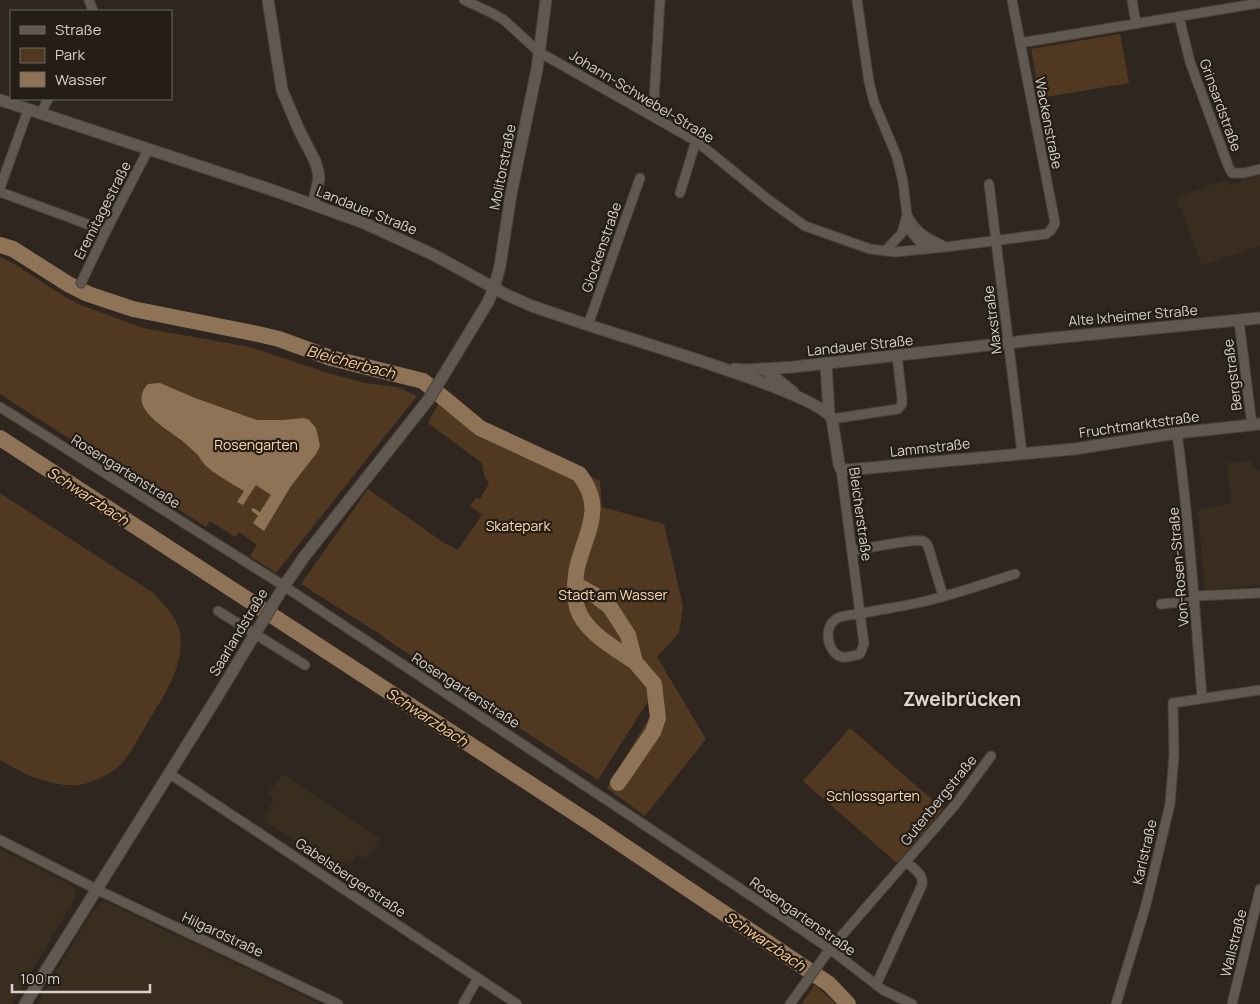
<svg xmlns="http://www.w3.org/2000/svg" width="1260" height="1004" font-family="Manrope,sans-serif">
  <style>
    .built { fill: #392d20 }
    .green { fill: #503920 }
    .water { fill: #8e7357 }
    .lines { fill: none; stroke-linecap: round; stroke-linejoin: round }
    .river { stroke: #8e7357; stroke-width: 16 }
    .street-casing { stroke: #49423c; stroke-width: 11 }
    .secondary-casing { stroke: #49423c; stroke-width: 13 }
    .street { stroke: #61584f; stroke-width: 9 }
    .secondary { stroke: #61584f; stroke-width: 11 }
    .labels { text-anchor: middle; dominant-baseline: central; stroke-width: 4.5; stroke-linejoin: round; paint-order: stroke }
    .street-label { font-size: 14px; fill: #d6d1cc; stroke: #251e16 }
    .park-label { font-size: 14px; fill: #fed8b1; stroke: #251e16 }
    .water-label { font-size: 15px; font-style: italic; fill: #fbcc9b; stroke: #251e16 }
    .district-label { font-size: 19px; font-weight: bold; fill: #e1d7cc; stroke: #251e16 }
  </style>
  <rect width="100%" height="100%" fill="#2f271f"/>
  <path class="built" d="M1260 175V246L1202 265 1176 197 1227 179 1229 185Z
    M1252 460 1253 468 1260 471V585L1205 590 1198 510 1231 503 1227 463Z
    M282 774 380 838 366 860 357 854 350 864 345 862 340 870 262 820 274 800 267 795Z
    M0 849 74 887 76 897 12 1004H0Z
    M104 901 321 1004H38L83 926 99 904Z"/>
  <path class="green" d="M1120 34 1129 83 1040 98 1031 49Z
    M0 257 16 265 62 295 78 304 143 328 250 347 328 373 365 383 397 387 417 396 276 573 250 556 257 545 239 532 235 537 210 521 206 527 0 394Z
    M445 392 473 418 496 432 600 481 602 507 664 524 683 606 679 633 657 657 706 739 645 816 607 788 652 713 650 698 598 780 383 637V636L301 584 368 489 444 543 458 550 482 515 470 506 476 498 480 499 489 483 484 476 482 463 428 423Z
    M0 493 152 592C162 602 178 618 180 633 185 668 162 698 145 727 137 740 130 755 120 765 111 774 91 783 79 785 49 787 24 774 0 760Z
    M850 728 943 809 897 863 803 781Z
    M815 985 836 1004H801Z"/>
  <path class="water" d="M160 383 195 398 257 420H283L304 418 309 420 316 428 320 446 316 454 291 486 264 531 253 523 258 516 251 510 253 508 260 512 271 495 256 485 243 505 237 502 244 491C231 483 216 475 205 465 202 462 200 458 198 455 194 451 190 448 186 444 172 431 124 409 148 384Z"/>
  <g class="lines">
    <path class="river" d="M0 245 13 249 68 284 88 294 133 309 258 334 279 339 331 358 423 381 480 428 579 474C605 507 587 530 578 564 576 570 576 577 575 584L596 596 610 607 628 635 635 662 654 684 658 718 653 732 618 783
      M0 438 590 823 829 984 848 1004
      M575 584C576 591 575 600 577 607 583 631 616 649 635 662"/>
    <defs>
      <path id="street" d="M89 0 93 11
        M464 0 494 14 504 20 539 52 696 141 770 201 805 226 870 249 895 252 946 247 1046 234 1051 230 1055 223 1012 0
        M857 0 869 82 874 102 897 157 903 182 907 215 902 233 885 251
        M1132 0 1136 24
        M1179 17 1190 62 1229 168 1232 173H1244L1260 169
        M1020 43 1260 3
        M41 113 48 99
        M653 116 660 0
        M989 184 1022 453
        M0 188 28 110
        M0 192 106 231
        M680 193 696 141
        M907 215C917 234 927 238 946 247
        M905 224 917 239 928 249
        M81 283 106 231 148 150
        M1239 321 1252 425
        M588 325 640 178
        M0 407 284 586 783 917 830 949 883 990 912 1004
        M832 419 898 409 902 404V399L897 355
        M1177 433C1189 522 1195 610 1202 698
        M841 469 864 644 860 654C855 655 848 658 842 657 827 653 823 627 836 619 842 615 852 615 858 614 882 609 907 606 930 600 959 593 987 583 1015 574
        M852 551C865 549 913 538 923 541 926 542 926 543 928 546L943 596
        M1195 596 1260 593
        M1161 604 1195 601
        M218 611 305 665
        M170 774 517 1004
        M0 840 102 892 338 1004
        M876 985 922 885C924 874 913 868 906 862
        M463 1004 478 978
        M790 1004 830 949 955 805 991 756
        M1116 1004 1146 905 1170 804 1174 755 1173 703 1260 690
        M1232 1004 1260 889"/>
      <path id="secondary" d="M268 0 282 90 299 130 315 161 318 171 319 179 313 204
        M0 100 275 191 364 223 434 255 507 295 532 306C564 317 596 328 629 338 662 349 820 395 832 419L839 464 841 469 847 470 1074 449 1177 433 1260 424
        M826 363 829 414
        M734 369 746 370 793 367 1033 340 1260 318
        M764 369 793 392
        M25 1004 217 697 284 586 304 557 429 399 488 302 494 288 500 266 511 194 537 69 546 0"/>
    </defs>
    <use href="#street" class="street-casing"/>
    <use href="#secondary" class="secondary-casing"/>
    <use href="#street" class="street"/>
    <use href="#secondary" class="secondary"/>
  </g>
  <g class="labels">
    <g class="street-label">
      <text transform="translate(642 96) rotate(31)">Johann-Schwebel-Straße</text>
      <text transform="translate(1221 105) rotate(70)">Grinsardstraße</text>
      <text transform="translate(1049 123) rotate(79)">Wackenstraße</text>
      <text transform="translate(502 167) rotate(-79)">Molitorstraße</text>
      <text transform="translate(102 210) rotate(-63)">Eremitagestraße</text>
      <text transform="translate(367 210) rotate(22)">Landauer Straße</text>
      <text transform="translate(601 247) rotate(-71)">Glockenstraße</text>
      <text transform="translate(1133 315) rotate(-5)">Alte Ixheimer Straße</text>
      <text transform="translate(992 320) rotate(-97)">Maxstraße</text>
      <text transform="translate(860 345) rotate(-6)">Landauer Straße</text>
      <text transform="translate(1232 375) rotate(-97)">Bergstraße</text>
      <text transform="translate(1139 424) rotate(-8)">Fruchtmarktstraße</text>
      <text transform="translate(930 447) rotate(-6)">Lammstraße</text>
      <text transform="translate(126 471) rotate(32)">Rosengartenstraße</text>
      <text transform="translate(861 514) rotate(82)">Bleicherstraße</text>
      <text transform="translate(1178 567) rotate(-95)">Von-Rosen-Straße</text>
      <text transform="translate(238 632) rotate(-59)">Saarlandstraße</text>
      <text transform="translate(466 690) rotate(33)">Rosengartenstraße</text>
      <text transform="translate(938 800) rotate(-51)">Gutenbergstraße</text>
      <text transform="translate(1144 852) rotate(-77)">Karlstraße</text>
      <text transform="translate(351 877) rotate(34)">Gabelsbergerstraße</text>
      <text transform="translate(803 916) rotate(35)">Rosengartenstraße</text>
      <text transform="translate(223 934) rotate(25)">Hilgardstraße</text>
      <text transform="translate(1233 943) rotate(-76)">Wallstraße</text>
    </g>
    <g class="park-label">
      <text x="256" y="444">Rosengarten</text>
      <text x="518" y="525">Skatepark</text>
      <text x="613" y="594">Stadt am Wasser</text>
      <text x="873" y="795">Schlossgarten</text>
    </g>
    <g class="water-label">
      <text transform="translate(351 362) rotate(15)">Bleicherbach</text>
      <text transform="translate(88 496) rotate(33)">Schwarzbach</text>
      <text transform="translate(427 717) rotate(33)">Schwarzbach</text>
      <text transform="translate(765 941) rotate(34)">Schwarzbach</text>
    </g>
    <g class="district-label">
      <text x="962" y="699">Zweibrücken</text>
    </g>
  </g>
  <rect x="10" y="10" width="162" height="90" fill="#251e16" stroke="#6c665f"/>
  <rect x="20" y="26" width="25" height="8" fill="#61584f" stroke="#6c665f"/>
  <text x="55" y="35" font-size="15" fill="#d6d1cc">Straße</text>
  <rect x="20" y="48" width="25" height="15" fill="#503920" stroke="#6c665f"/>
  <text x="55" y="60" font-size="15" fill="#d6d1cc">Park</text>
  <rect x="20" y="72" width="25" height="15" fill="#8e7357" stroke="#6c665f"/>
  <text x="55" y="85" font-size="15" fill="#d6d1cc">Wasser</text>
  <path d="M12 984v8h138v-8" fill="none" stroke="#d6d1cc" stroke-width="2.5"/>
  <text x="20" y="984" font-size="15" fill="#d6d1cc" stroke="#251e16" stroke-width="4" paint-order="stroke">100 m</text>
</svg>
